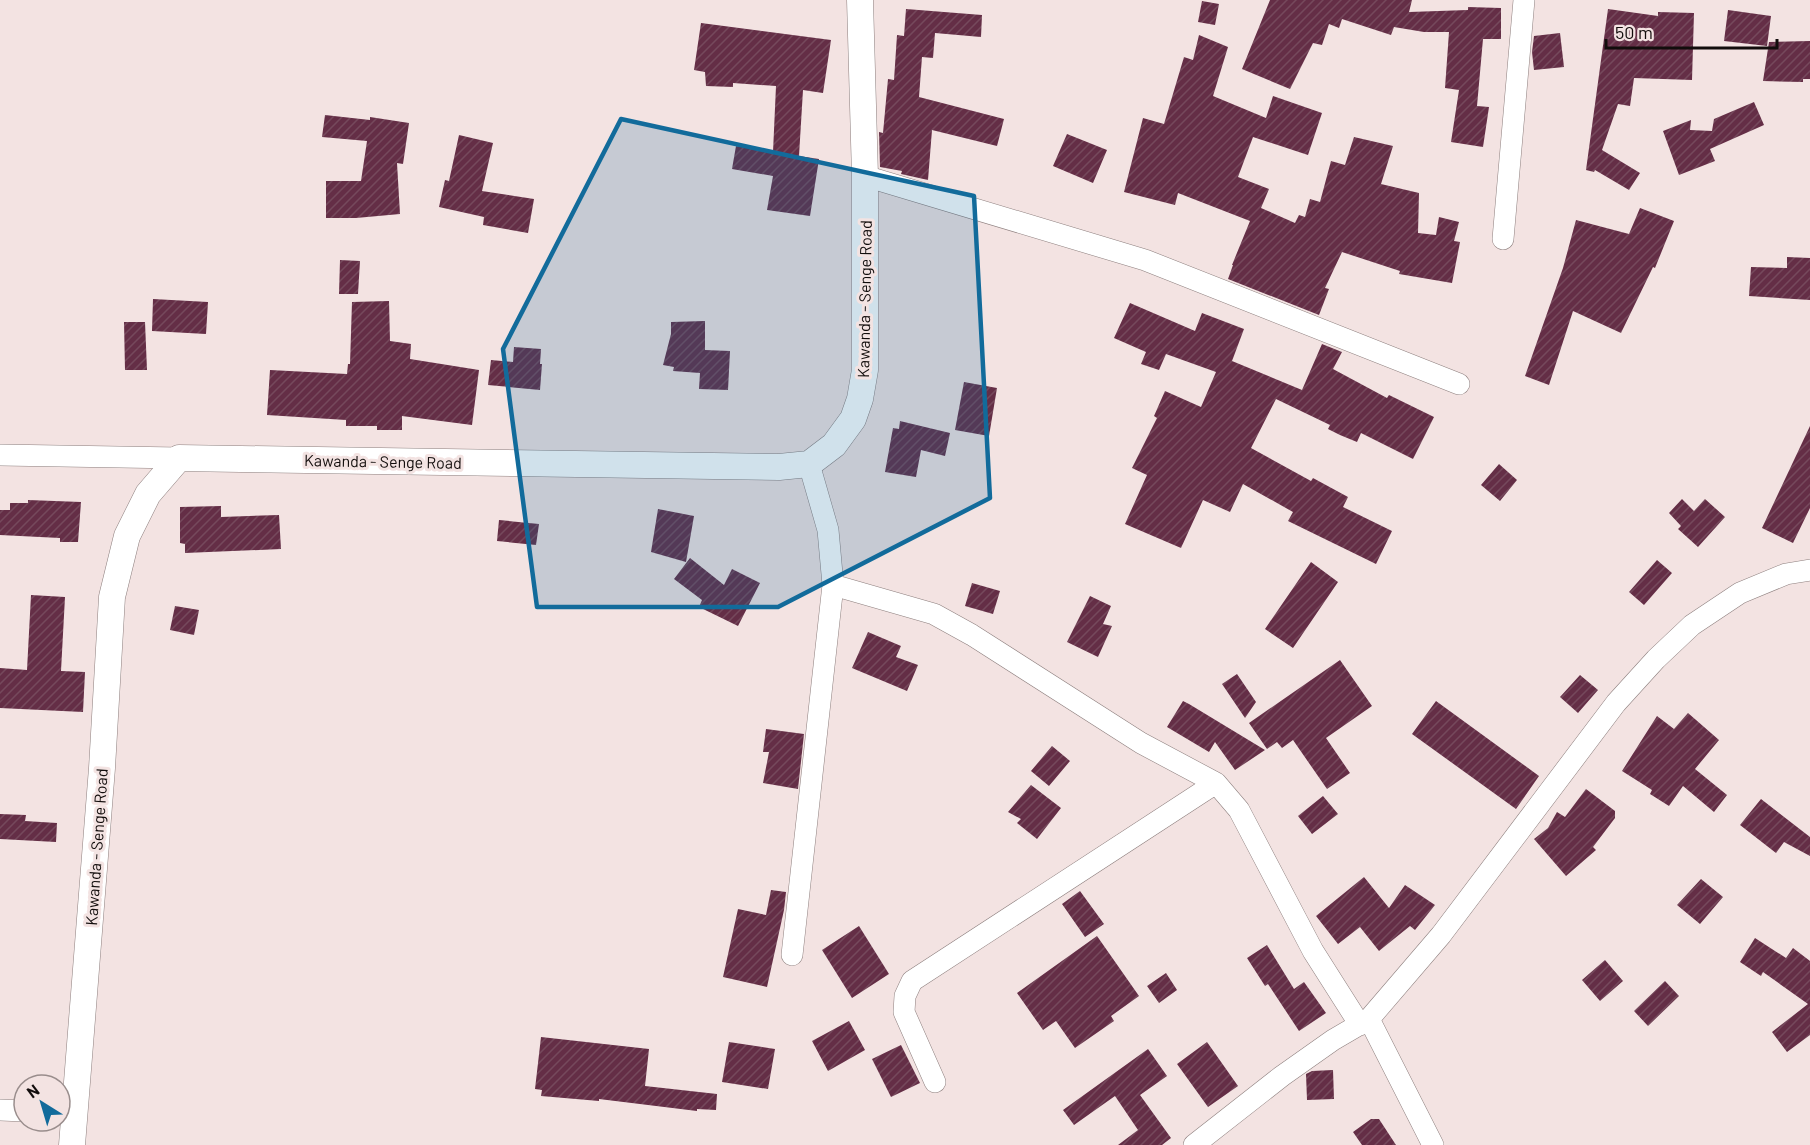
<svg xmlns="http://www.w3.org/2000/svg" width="1810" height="1145" font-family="Barlow,sans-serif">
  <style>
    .building { fill: url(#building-hatch) }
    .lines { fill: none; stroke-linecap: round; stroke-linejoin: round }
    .minor-casing { stroke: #8d7f7e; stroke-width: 22 }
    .tertiary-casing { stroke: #8d7f7e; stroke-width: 27 }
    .minor { stroke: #fff; stroke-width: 21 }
    .tertiary { stroke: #fff; stroke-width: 26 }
    .marked { fill: #126b9b; fill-opacity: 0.2; stroke: #126b9b; stroke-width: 4.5; stroke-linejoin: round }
    .labels { text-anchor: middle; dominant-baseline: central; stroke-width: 6; stroke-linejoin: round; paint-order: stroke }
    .street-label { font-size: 16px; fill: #120d0c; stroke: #f3e3e2 }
  </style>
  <defs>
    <pattern id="building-hatch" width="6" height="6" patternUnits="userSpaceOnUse" patternTransform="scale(1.5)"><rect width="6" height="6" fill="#642e46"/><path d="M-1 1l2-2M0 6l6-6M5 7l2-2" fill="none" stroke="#75495c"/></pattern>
  </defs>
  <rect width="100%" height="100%" fill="#f3e3e2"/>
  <path class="building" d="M1270 0H1412L1409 12 1468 10V7L1501 8V39H1483L1477 106 1489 107 1483 147 1451 142 1459 90 1445 88 1449 32H1424L1394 27 1391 35 1342 19 1339 28 1329 24 1322 45 1313 43 1290 89 1242 69Z
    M1202 1 1219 4 1215 25 1198 22Z
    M906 9 982 15 981 37 935 33 933 58 922 57 919 97 1004 119 997 146 932 130 928 180 901 174 902 171 880 167 879 132 883 133 888 79 894 80 897 35 904 36Z
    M1608 9 1658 16V12L1694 13 1692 80 1634 78 1630 106 1618 104 1602 150 1640 173 1629 190 1595 170 1594 172 1586 170Z
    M1728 10 1771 16 1767 46 1724 41Z
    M701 23 831 40 823 93 803 90 799 156 819 159 810 216 767 210 773 176 732 169 736 146 773 152 776 86 733 83V87L706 86 705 72 694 70Z
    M1560 33 1564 67 1534 70 1532 52 1534 36Z
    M1199 35 1228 47 1213 96 1266 118 1273 96 1322 113 1308 155 1253 137 1238 177 1269 189 1261 208 1295 223 1299 215 1305 217 1310 199 1320 202 1331 161 1345 165 1354 137 1393 146 1381 184 1419 193 1418 233 1436 235 1439 217 1459 222 1454 241 1460 242 1452 283 1399 274 1400 271 1342 252 1325 288 1329 289 1319 315 1228 279 1233 265H1232L1250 221 1178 193 1175 205 1124 192 1143 118 1164 124 1184 57 1193 60Z
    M1810 41V79H1803V82L1763 81 1769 42Z
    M1754 102 1764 125 1710 149 1715 161 1679 175 1663 131 1691 120 1690 130 1712 131 1714 119Z
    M325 115 370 120V117L409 123 403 164 397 163 400 214 356 218H326V181H361L367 141 322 137Z
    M1067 134 1107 150 1093 183 1053 166Z
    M459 135 493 143 482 191 534 199 528 233 483 225 484 217 439 207 445 180 449 181Z
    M1640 208 1674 221 1655 268 1653 267 1621 333 1573 311 1549 385 1525 376 1563 268 1576 220 1629 234Z
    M1787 257 1810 258V300L1749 296 1751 267 1787 268Z
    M340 260 360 261 358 294H339Z
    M153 299 208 302 206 334 152 331Z
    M389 301 390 341 411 344 410 359 479 370 472 425 402 416V430H377V426H346V420L267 415 270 370 347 374 348 364H350L352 302Z
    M1130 303 1195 331 1202 313 1244 329 1232 361 1302 390 1322 344 1342 352 1333 369 1387 398 1389 395 1434 417 1413 459 1361 433 1357 442 1340 435 1328 429 1330 425 1276 399 1251 448 1311 481 1313 478 1348 497 1343 507 1392 531 1376 564 1288 521 1293 512 1243 484 1230 512 1203 500 1181 548 1125 524 1147 475 1132 468 1157 418 1154 416 1165 391 1201 407 1216 372 1166 354 1159 370 1141 364 1146 352 1114 338Z
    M705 321V350L730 351 728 390 699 389 700 373 673 371 674 367 663 365 671 334V322Z
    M124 322H145L147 370H125Z
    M514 347 541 349 540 364H542L540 390 488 385 491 360 513 362Z
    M964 382 997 388 989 436 955 430Z
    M900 421 950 433 945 456 921 450 916 477 885 472 893 428 899 429Z
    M1810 426V508L1793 543 1762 528Z
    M1499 464 1517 480 1500 501 1481 485Z
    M1682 499 1694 511 1705 499 1725 517 1698 547 1678 529 1681 526 1669 513Z
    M28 500 81 502 78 542H60V538L0 535V510H10V503H28Z
    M221 506V517L279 515 281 549 185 553V544L180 543V507Z
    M658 509 694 516 686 562 651 552Z
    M499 520 539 524 536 545 497 541Z
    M690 558 724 585 732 569 760 583 738 626 699 607 702 600 674 579Z
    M1657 560 1672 573 1644 605 1629 592Z
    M1311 562 1338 582 1293 648 1265 629Z
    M972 583 1000 591 993 614 965 606Z
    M31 595 65 597 61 671 85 672 83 712 0 708V668L27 670Z
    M1090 596 1111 606 1103 624 1112 626 1098 657 1067 642Z
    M175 606 199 610 194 635 170 630Z
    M868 632 901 646 896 657 918 665 907 691 852 668Z
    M1340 660 1372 706 1326 738 1350 773 1327 789 1293 740 1282 748 1277 742 1267 749 1249 723Z
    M1237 674 1256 702 1245 718 1222 684Z
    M1580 675 1598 690 1578 713 1560 697Z
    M1183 701 1189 704 1265 750 1235 770 1215 742 1209 752 1167 727Z
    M1436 701 1539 776 1516 809 1412 734Z
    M1688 713 1719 740 1695 769 1727 795 1714 812 1683 786 1669 806 1650 794 1652 790 1622 771 1657 716 1674 729Z
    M766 729 804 734 798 789 763 783 769 752H763Z
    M1052 746 1070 761 1049 786 1031 771Z
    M1031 785 1061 808 1037 839 1017 823 1021 819 1008 812Z
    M1586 789 1615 811V818L1593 847 1596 850 1566 876 1534 839 1548 828 1557 812 1565 817Z
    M1323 796 1338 814 1312 834 1298 816Z
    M1761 799 1810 837V856L1784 842 1776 853 1740 825Z
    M0 814 26 815 25 821 57 823 56 842 0 839Z
    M1364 877 1389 908 1405 885 1435 905 1415 930 1410 926 1379 951 1360 927 1338 944 1316 916Z
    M1701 879 1723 897 1700 924 1677 905Z
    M771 890 786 892 784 910 767 987 723 977 738 909 766 915Z
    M1080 891 1104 924 1085 937 1062 904Z
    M859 926 889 974 852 998 822 950Z
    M1097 936 1139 996 1111 1016 1114 1021 1075 1048 1056 1021 1043 1030 1017 993Z
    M1755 938 1786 958 1793 948 1810 961V1035L1787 1052 1772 1032 1808 1004 1763 972 1761 976 1740 962Z
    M1267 945 1294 989 1304 982 1326 1013 1299 1031 1268 984 1265 986 1247 958Z
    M1605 960 1623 981 1600 1001 1582 980Z
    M1166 973 1177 990 1159 1003 1147 986Z
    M1665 981 1679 996 1648 1026 1634 1011Z
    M849 1021 865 1050 828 1071 812 1041Z
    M541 1037 649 1049 645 1086 717 1094 716 1110 697 1109V1111L599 1099V1101L541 1096 542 1090 535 1089Z
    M729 1042 775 1049 768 1089 722 1082Z
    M1207 1042 1238 1086 1208 1107 1177 1064Z
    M901 1045 920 1083 891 1097 872 1059Z
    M1148 1049 1167 1076 1140 1095 1171 1138 1162 1145H1118L1138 1130 1115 1096 1074 1125 1063 1110Z
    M1333 1070 1334 1099 1307 1100 1306 1074 1312 1071Z
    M1371 1119H1379L1396 1145H1362L1353 1132Z"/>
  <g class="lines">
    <defs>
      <path id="minor" d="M865 176 1145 260 1459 384
        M1503 239 1524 0
        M0 455 179 458
        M833 585 934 614 972 635 1141 743 1216 783 1239 810 1313 951 1360 1025
        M792 955 833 585 828 530 809 464
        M935 1082 904 1012 905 996 912 981 1216 783
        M0 1110 24 1111
        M1194 1145 1282 1076 1333 1040 1369 1019
        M1433 1145 1369 1019 1441 935 1616 703 1656 659 1692 625 1740 593 1786 574 1810 570"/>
      <path id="tertiary" d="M72 1145 102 768 112 597 127 536 148 494 179 458 779 467 809 464 834 445 853 419 860 399 865 370V176L860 0"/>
    </defs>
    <use href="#minor" class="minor-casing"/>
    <use href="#tertiary" class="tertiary-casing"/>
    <use href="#minor" class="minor"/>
    <use href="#tertiary" class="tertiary"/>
  </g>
  <path class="marked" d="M621 119 974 196 990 498 778 607H537L503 349Z"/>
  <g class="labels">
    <g class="street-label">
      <text transform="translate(864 299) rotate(-89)">Kawanda - Senge Road</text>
      <text transform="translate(383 461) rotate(1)">Kawanda - Senge Road</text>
      <text transform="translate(96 847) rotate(-86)">Kawanda - Senge Road</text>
    </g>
  </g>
  <g transform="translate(42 1103) rotate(323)"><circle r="28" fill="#f3e3e2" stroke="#998d8c" stroke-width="1.5"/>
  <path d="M0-4.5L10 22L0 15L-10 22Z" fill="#126b9b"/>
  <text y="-9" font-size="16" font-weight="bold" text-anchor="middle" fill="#120d0c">N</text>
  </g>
  <path d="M1606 39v9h171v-9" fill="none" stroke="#120d0c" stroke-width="3"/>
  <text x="1615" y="39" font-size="18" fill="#120d0c" stroke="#f3e3e2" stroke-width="4.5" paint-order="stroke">50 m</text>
</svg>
